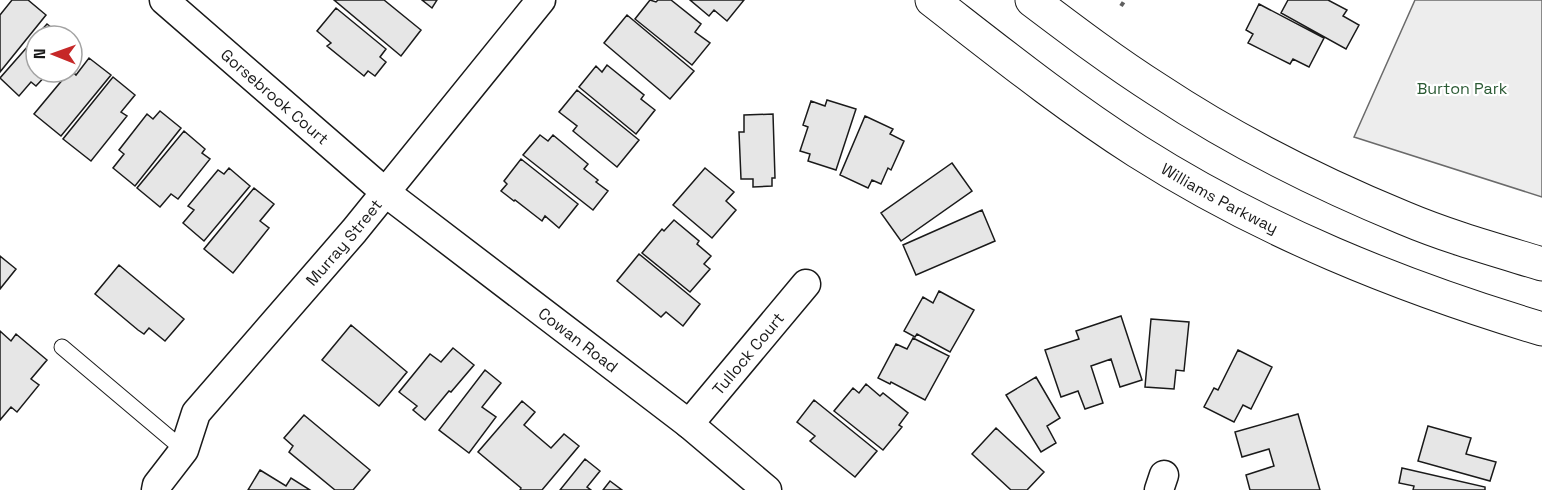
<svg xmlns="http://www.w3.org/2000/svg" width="1542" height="490" font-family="'Space Grotesk',sans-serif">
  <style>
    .built { fill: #ededed; stroke: #6a6a6a; stroke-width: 1.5 }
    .building { fill: #e6e6e6; stroke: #1a1a1a; stroke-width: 1.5 }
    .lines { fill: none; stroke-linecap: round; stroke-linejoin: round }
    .lane-casing { stroke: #1a1a1a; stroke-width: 17 }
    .street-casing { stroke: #1a1a1a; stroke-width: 31 }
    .secondary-casing { stroke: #1a1a1a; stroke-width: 35 }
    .path { stroke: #5f5f5f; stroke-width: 4; stroke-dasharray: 4.5 3; stroke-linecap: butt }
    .lane { stroke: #fff; stroke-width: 15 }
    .street { stroke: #fff; stroke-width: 28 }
    .secondary { stroke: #fff; stroke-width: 33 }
    .labels { text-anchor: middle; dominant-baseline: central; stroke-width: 4.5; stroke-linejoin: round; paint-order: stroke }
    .park-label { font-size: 16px; fill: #2b5a34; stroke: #fff }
    .street-label { font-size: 16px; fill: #1a1a1a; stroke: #fff }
  </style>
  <rect width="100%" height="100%" fill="#fff"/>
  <path class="built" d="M1415 0H1542V197L1354 137Z"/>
  <path class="building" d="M12 0H28L46 15 0 72V15Z
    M334 0H384L421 30 401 56Z
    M422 0H437L432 8Z
    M650 0 656 2 658 0H671L701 24 695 32 710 43 692 65 635 19Z
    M690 0H744L727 21 714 10 709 16Z
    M1288 0H1328L1347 10 1343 16 1359 25 1346 49 1281 13Z
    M1259 4 1324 38 1309 67 1293 59 1290 64 1248 43 1253 34 1246 30Z
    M336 8 386 49 380 57 386 62 375 76 368 71 364 76 327 46 331 43 317 31Z
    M627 15 694 71 670 99 604 43Z
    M47 24 62 36H36Z
    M36 37V72H49L36 86 31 82 19 96 0 78Z
    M89 58 111 75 61 136 34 114 69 72 72 71 76 75Z
    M607 65 644 95 641 99 655 110 636 134 579 87 596 66 602 72Z
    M113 77 135 95 121 112 127 116 91 161 63 139Z
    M577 90 639 140 617 167 573 131 577 126 559 112Z
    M827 100 856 109 836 170 808 161 810 154 800 151 808 127 803 125 811 101 825 106Z
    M160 111 181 128 135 186 113 168 124 154 119 150 147 114 153 119Z
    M773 114 775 178H772V186L753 187V179H741L739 132H744V115Z
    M865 116 893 129 890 134 904 141 891 170 888 168 881 184 872 180 868 188 840 175Z
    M184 131 205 149 202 153 210 159 178 199 171 194 160 207 137 188Z
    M540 135 548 141 553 135 588 164 584 169 598 180 596 182 608 191 593 210 523 155Z
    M521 159 578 204 559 228 545 216 542 221 515 200 514 201 501 191 507 184 504 181Z
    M952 163 972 191 901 241 881 213Z
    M229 168 250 186 204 241 183 223 194 210 188 206 218 170 224 174Z
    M705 168 734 192 726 201 736 210 712 238 673 205Z
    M254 188 274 204 260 221 269 228 233 273 204 249Z
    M982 210 995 241 916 275 903 245Z
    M674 220 699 241 697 244 711 256 704 264 710 269 690 292 642 253 662 229 664 231Z
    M639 254 700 304 683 326 666 312 661 317 617 281Z
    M0 256 16 269 0 289Z
    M119 265 184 319 165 341 149 328 144 334 138 330 95 294Z
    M939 291 974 310 950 352 917 334 915 337 904 331 923 297 933 303Z
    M1121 316 1142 380 1120 387 1111 359 1091 366 1103 403 1085 409 1078 391 1061 397 1045 350 1079 339 1076 331Z
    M1151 319 1189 322 1184 371 1176 370 1174 389 1145 387Z
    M351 325 407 372 379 406 322 360Z
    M0 331 11 341 16 334 47 360 31 379 39 385 17 412 11 407 0 420Z
    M913 338 949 356 925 400 891 382 890 384 878 378 896 344 907 349Z
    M453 348 474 365 451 392 449 391 425 420 413 410 417 406 399 392 430 354 441 362Z
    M1238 350 1272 367 1251 409 1243 405 1234 422 1204 407 1214 388 1218 390Z
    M485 370 501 383 482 407 496 417 469 453 439 430Z
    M1036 377 1060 418 1047 426 1056 443 1041 452 1006 395Z
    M866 384 880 396 883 393 908 413 899 425 902 427 883 450 834 411 853 388 859 393Z
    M814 400 877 451 855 477 810 441 815 436 797 422Z
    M522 401 535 412 524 425 551 448 564 434 579 446 542 490H520L521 488 478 452Z
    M1298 414 1320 490H1250L1246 475 1274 466 1269 449 1242 457 1235 432Z
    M304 415 370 470 353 490H335L289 452 293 446 284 438Z
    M1428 426 1471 438 1466 454 1496 462 1490 481 1418 461Z
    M996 428 1044 472 1027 490H1011L972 454Z
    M585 459 600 471 587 487 591 490H560Z
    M1402 468 1485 487V490H1413L1414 486 1399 483Z
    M260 470 286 486 291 478 310 490H248Z
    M610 481 622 490H603Z"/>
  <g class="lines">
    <defs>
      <path id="lane" d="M62 347 184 450"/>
      <g id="street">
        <path id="s1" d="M164 0 385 192 689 424 767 490"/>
        <path id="s2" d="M689 424 806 284"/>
        <path id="s3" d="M156 490 157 485 184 450 196 413 354 231 541 0"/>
        <path d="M1159 490 1164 475"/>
      </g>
      <g id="secondary">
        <path id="s4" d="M932 0C999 52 1065 105 1137 151 1263 231 1399 286 1542 329"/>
        <path d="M1032 0C1073 31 1114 62 1158 90 1235 141 1319 183 1404 218 1449 237 1496 250 1542 264"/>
      </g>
    </defs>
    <use href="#lane" class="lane-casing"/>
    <use href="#street" class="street-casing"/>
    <use href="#secondary" class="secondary-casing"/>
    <path class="path" d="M1121 6 1125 0"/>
    <use href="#lane" class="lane"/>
    <use href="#street" class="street"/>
    <use href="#secondary" class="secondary"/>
  </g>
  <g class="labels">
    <g class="park-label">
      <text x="1462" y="88">Burton Park</text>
    </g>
    <g class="street-label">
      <text stroke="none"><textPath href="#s1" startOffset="147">Gorsebrook Court</textPath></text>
      <text stroke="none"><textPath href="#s4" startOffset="350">Williams Parkway</textPath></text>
      <text stroke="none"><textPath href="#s3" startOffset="314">Murray Street</textPath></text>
      <text stroke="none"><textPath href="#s1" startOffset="536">Cowan Road</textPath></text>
      <text stroke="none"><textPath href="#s2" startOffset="92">Tullock Court</textPath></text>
    </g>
  </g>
  <g transform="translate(54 54) rotate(271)"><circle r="28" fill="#ffffff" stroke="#a3a3a3" stroke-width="1.5"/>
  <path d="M0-4.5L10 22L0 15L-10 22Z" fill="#c62828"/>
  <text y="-9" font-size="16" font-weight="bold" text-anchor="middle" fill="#1a1a1a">N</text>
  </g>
</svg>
